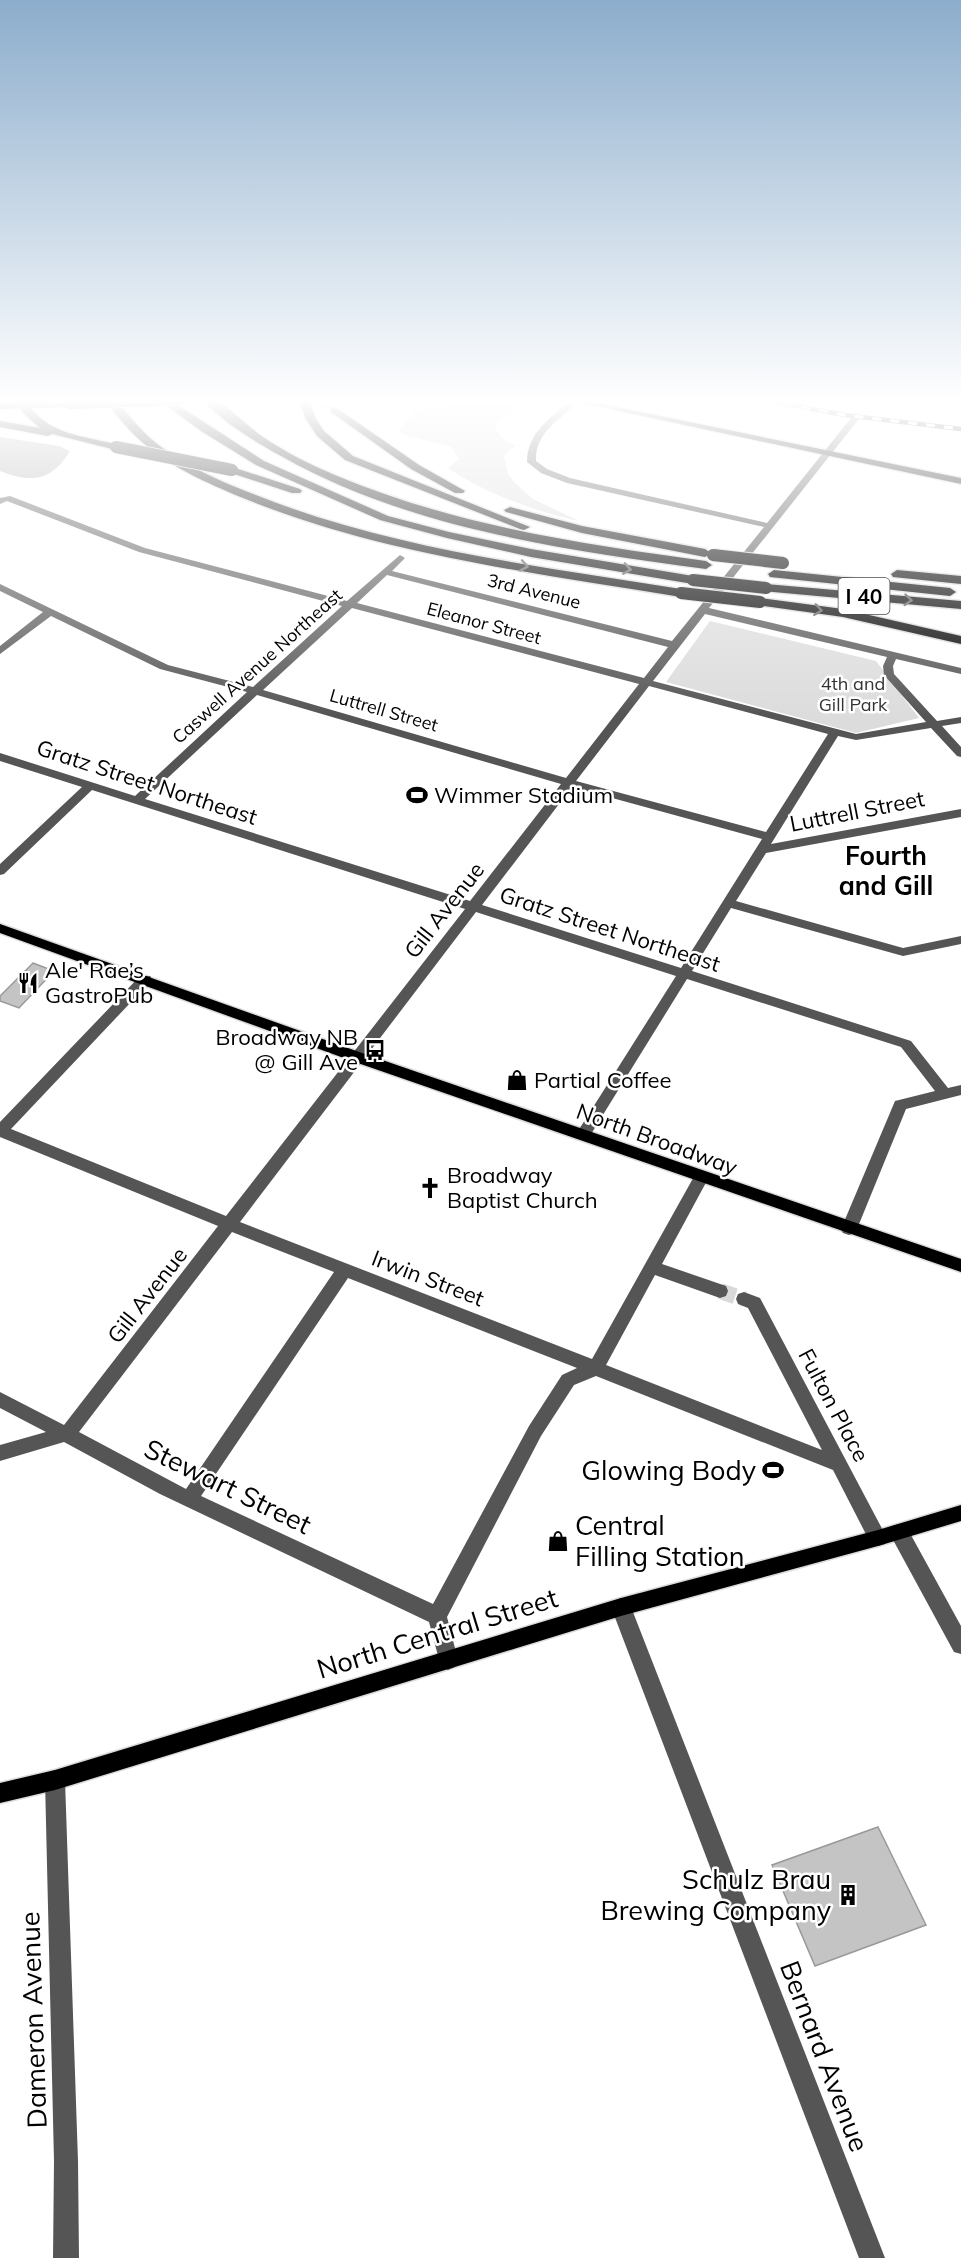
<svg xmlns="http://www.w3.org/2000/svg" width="961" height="2258" font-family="Mulish,sans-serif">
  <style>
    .green { fill: #dcdcdc }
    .water { fill: #a3a3a3 }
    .building { fill: #c4c4c4; stroke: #999; stroke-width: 1.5 }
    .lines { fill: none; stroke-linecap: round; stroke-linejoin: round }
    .minor-tunnel { stroke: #d9d9d9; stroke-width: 16; stroke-dasharray: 16 8; stroke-linecap: butt }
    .highway-tunnel { stroke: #d9d9d9; stroke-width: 12; stroke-dasharray: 12 6; stroke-linecap: butt }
    .major-casing { stroke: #dbdbdb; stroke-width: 3 }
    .highway-casing { stroke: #dbdbdb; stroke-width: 3 }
    .minor { fill: #555; fill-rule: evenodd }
    .major { fill: #000; fill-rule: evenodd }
    .highway { fill: #000; fill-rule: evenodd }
    .rail-casing { stroke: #000; stroke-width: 4.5 }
    .rail { stroke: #fff; stroke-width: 3; stroke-dasharray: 9; stroke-linecap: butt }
    .major-bridge-casing { stroke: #dbdbdb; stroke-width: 12; stroke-linecap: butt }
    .highway-bridge-casing { stroke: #dbdbdb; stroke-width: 14; stroke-linecap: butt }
    .major-bridge { stroke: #000; stroke-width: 10 }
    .highway-bridge { stroke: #000; stroke-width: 12 }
    .oneway { stroke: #595959 }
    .labels { text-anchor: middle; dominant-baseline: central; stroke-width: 5; stroke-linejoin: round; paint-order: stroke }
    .far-street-label { font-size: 18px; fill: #000; stroke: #fff }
    .far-park-label { font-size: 18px; fill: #333; stroke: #fff }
    .shield { fill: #fff; stroke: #4c4c4c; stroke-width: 1.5 }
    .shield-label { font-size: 21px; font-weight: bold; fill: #000 }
    .street-label { font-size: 22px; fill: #000; stroke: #fff }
    .poi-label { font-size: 22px; fill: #000; stroke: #fff; text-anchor: start }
    .quarter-label { font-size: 26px; font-weight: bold; fill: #000; stroke: #fff }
    .near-poi-label { font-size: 27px; fill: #000; stroke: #fff; text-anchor: end }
    .near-street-label { font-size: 27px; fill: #000; stroke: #fff }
  </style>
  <rect width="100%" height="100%" fill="#fff"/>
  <path class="green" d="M486 400H522L495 423C496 434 505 441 515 445L504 456 508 474 515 483 533 499 579 521C534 511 486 494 448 468L459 459 451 447 402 434 398 430 416 411 428 407Z
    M710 621 876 661 919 718 856 733 666 682Z"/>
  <path class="water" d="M0 437 59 446 70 451C51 482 31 483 0 471Z"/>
  <path class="building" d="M33 963 54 971 19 1008 0 1001V996Z
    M878 1827 926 1925 815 1966 772 1865Z"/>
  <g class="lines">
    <path class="minor-tunnel" d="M720 1291 744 1299"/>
    <path class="highway-tunnel" d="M319 400 335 410"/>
    <defs>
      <path id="major" d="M568 400H583L961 478V484Z
        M73 402 74 404 70 407 0 409V403Z
        M0 924 362 1053 961 1259V1272L352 1061 0 933Z
        M961 1505V1521L878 1546 621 1616 55 1790 0 1803V1783L55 1770 621 1598 878 1530Z"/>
      <path id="highway" d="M16 400H26C45 435 84 436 120 445L121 447 116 450 52 434 48 436 0 427V421L40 428 24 414Z
        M105 400H115C128 414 141 431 156 443 185 466 222 482 256 495 391 549 538 566 681 589L687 593 681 597C536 573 385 555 248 500 216 487 174 469 148 447 132 435 117 416 105 400Z
        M159 400H170L264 461 388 516 449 532 531 549 693 576 699 580 693 584 531 557 447 538 380 520 256 465 201 431Z
        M203 400C207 400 212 399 216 401 233 410 247 426 263 437 285 452 311 465 335 475 454 525 579 544 706 561L712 565 706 569C561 549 410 529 281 456 254 441 223 423 203 400Z
        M299 400H309L316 419 324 431 353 456 530 527 524 530 520 529 345 460 317 436 306 419Z
        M335 407 419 465 465 491 463 493H455L411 469 331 412V408Z
        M232 467 300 489 302 491 300 493H292L228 472 227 470Z
        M510 507 582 526 705 549 711 553 705 557 582 533 506 512 504 510Z
        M774 570 950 588 956 592 950 596 770 577 768 574Z
        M897 570 961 576V584L893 577 891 574Z
        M766 584 961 601V609L762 591 760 588Z
        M760 598 843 609 961 636V644L843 617 756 605 754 602Z"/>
    </defs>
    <use href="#major" class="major-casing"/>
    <use href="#highway" class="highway-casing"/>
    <path class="minor" d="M571 400H580C562 419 535 431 536 461L547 469 570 478 767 523 855 413 862 415 709 608 961 668V674L896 659 893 666 894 674 937 721 961 717V723L942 726 961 747V757L957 756 931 728 856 740 838 736 771 844 961 809V817L766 853 736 901 903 948 961 936V944L903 956 731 908 692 971 911 1041 948 1088 961 1085V1095L906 1109 857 1229 855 1233 849 1235 843 1233 841 1229 895 1101 935 1091 901 1047 687 979 588 1139H578L575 1135 578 1131 676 976 476 912 240 1222 592 1359 696 1173H706L709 1177 662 1264 726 1286 728 1291 726 1296 720 1298 655 1275 606 1365 822 1450 748 1308 738 1304 736 1299 738 1294 744 1292 760 1298 887 1538 885 1544 878 1546 871 1544 833 1470 596 1376 574 1385 541 1436 447 1617 458 1660 455 1667 448 1670 441 1667 429 1622 160 1494 64 1442 0 1461V1445L46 1432 0 1408V1392L64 1425 218 1226 0 1137V1122L140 976H150L152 979 150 982 11 1129 226 1216 465 909 92 790 4 874 0 875V864L82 787 0 761V753L135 796 247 692 160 669 51 616 0 654V646L43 612 0 591V584L168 665 253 687 342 606 139 552 7 501 0 504V498L10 496 145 548 347 601 400 555 405 558 392 571 672 641 764 527 567 483 541 473 527 462C527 433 551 417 571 400ZM387 575 668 647 644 678 357 603ZM352 608 639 684 566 778 263 690ZM705 614 887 657 883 666 884 675 926 722 856 734 653 681ZM649 686 828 734 766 832 576 781ZM257 695 561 784 470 901 145 799ZM572 787 762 839 681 968 482 905ZM232 1232 334 1272 186 1489 79 1432ZM348 1278 577 1368 562 1375 529 1426 433 1604 201 1496Z
      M899 1524 906 1526 961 1626V1654L954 1652 892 1538 890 1532 892 1526Z
      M621 1598 628 1601 631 1607 885 2258H859L611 1607 614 1601Z
      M55 1770 62 1773 65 1780 78 2161 79 2258H53L54 2161 45 1780 48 1773Z"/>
    <use href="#major" class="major"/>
    <use href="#highway" class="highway"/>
    <defs>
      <path id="rail" d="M766 400 844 415 961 429"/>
    </defs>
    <use href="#rail" class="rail-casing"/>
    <use href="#rail" class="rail"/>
    <defs>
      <path id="major-bridge" d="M70 404 182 400"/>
      <path id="highway-bridge" d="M116 447 232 470
        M713 555 783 563
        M693 580 766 588
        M681 593 760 602"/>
    </defs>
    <use href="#major-bridge" class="major-bridge-casing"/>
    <use href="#highway-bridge" class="highway-bridge-casing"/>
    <use href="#major-bridge" class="major-bridge"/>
    <use href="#highway-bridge" class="highway-bridge"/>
  </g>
  <defs><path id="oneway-chevron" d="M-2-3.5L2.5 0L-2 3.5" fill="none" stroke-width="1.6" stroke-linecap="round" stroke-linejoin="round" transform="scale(1.5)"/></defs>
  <g class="oneway">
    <use href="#oneway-chevron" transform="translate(524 566) rotate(10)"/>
    <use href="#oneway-chevron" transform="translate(627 569) rotate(9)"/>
    <use href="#oneway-chevron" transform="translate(908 600) rotate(5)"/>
    <use href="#oneway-chevron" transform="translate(818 610) rotate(8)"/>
  </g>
  <linearGradient id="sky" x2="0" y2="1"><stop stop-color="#8cadcc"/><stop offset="0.56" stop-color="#fff"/><stop offset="1" stop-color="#fff" stop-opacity="0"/></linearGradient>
  <rect width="961" height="716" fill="url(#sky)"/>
  <defs>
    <symbol id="stadium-bare" viewBox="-9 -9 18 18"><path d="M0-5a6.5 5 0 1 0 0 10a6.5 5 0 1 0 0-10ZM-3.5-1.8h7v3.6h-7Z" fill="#000" stroke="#fff" stroke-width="2.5" paint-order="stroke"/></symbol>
    <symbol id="restaurant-bare" viewBox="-9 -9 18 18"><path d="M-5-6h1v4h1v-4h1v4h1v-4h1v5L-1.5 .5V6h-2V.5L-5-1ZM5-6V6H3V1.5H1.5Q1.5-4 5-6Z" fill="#000" stroke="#fff" stroke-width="2.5" paint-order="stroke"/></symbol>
    <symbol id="bus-bare" viewBox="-9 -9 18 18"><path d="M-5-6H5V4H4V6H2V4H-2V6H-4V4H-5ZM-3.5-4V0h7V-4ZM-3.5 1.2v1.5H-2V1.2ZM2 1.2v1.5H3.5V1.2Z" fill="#000" stroke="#fff" stroke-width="2.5" paint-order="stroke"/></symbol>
    <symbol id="shop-bare" viewBox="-9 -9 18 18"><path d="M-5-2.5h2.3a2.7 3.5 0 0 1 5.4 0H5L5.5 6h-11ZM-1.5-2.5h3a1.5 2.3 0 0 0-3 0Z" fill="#000" stroke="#fff" stroke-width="2.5" paint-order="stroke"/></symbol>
    <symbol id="church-bare" viewBox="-9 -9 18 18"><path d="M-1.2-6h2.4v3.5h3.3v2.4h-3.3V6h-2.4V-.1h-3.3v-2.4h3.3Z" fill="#000" stroke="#fff" stroke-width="2.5" paint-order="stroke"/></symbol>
    <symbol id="building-bare" viewBox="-9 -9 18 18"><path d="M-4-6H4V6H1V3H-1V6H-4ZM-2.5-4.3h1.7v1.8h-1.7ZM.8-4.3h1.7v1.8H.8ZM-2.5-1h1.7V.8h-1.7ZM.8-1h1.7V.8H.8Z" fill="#000" stroke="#fff" stroke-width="2.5" paint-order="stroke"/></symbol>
  </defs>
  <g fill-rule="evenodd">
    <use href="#stadium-bare" x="402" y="780" width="30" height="30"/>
    <use href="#restaurant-bare" x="13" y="968" width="30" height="30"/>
    <use href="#bus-bare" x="360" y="1035" width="30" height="30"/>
    <use href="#shop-bare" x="502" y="1065" width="30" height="30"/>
    <use href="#church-bare" x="415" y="1173" width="30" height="30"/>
    <use href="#stadium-bare" x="758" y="1455" width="30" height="30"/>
    <use href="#shop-bare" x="543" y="1526" width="30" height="30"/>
    <use href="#building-bare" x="833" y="1880" width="30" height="30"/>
  </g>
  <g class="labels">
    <g class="far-street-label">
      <text transform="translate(534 591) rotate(14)">3rd Avenue</text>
      <text transform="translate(484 623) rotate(15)">Eleanor Street</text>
      <text transform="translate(257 666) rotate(-42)">Caswell Avenue Northeast</text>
      <text transform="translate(384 710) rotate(16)">Luttrell Street</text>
    </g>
    <g class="far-park-label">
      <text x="853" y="683">4th and<tspan x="853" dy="21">Gill Park</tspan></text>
    </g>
    <rect class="shield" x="838.5" y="578" width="51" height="36" rx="4.5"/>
    <g class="shield-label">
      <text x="864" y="596">I 40</text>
    </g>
    <g class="street-label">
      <text transform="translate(147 782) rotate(18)">Gratz Street Northeast</text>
      <text transform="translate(857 811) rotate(-11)">Luttrell Street</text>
      <text transform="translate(444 910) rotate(-52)">Gill Avenue</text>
      <text transform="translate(610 929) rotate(18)">Gratz Street Northeast</text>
      <text transform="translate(657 1139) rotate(20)">North Broadway</text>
      <text transform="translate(428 1278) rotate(21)">Irwin Street</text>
      <text transform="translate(147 1295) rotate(-52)">Gill Avenue</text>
      <text transform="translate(834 1405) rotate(62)">Fulton Place</text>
    </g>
    <g class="poi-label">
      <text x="434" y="795">Wimmer Stadium</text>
      <text x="45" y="970">Ale' Rae’s<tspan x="45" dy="25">GastroPub</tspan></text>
      <text x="358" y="1037" text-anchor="end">Broadway NB<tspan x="358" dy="25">@ Gill Ave</tspan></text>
      <text x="534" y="1080">Partial Coffee</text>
      <text x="447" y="1175">Broadway<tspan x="447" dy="25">Baptist Church</tspan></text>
    </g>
    <g class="quarter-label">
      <text x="886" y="855">Fourth<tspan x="886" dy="30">and Gill</tspan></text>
    </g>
    <g class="near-poi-label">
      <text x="756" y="1470">Glowing Body</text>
      <text x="575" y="1525" text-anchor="start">Central<tspan x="575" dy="31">Filling Station</tspan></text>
      <text x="831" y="1879">Schulz Brau<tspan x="831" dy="31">Brewing Company</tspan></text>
    </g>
    <g class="near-street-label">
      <text transform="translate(228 1486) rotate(26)">Stewart Street</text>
      <text transform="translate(437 1633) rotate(-17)">North Central Street</text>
      <text transform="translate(33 2020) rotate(-92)">Dameron Avenue</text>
      <text transform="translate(825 2056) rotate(69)">Bernard Avenue</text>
    </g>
  </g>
</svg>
